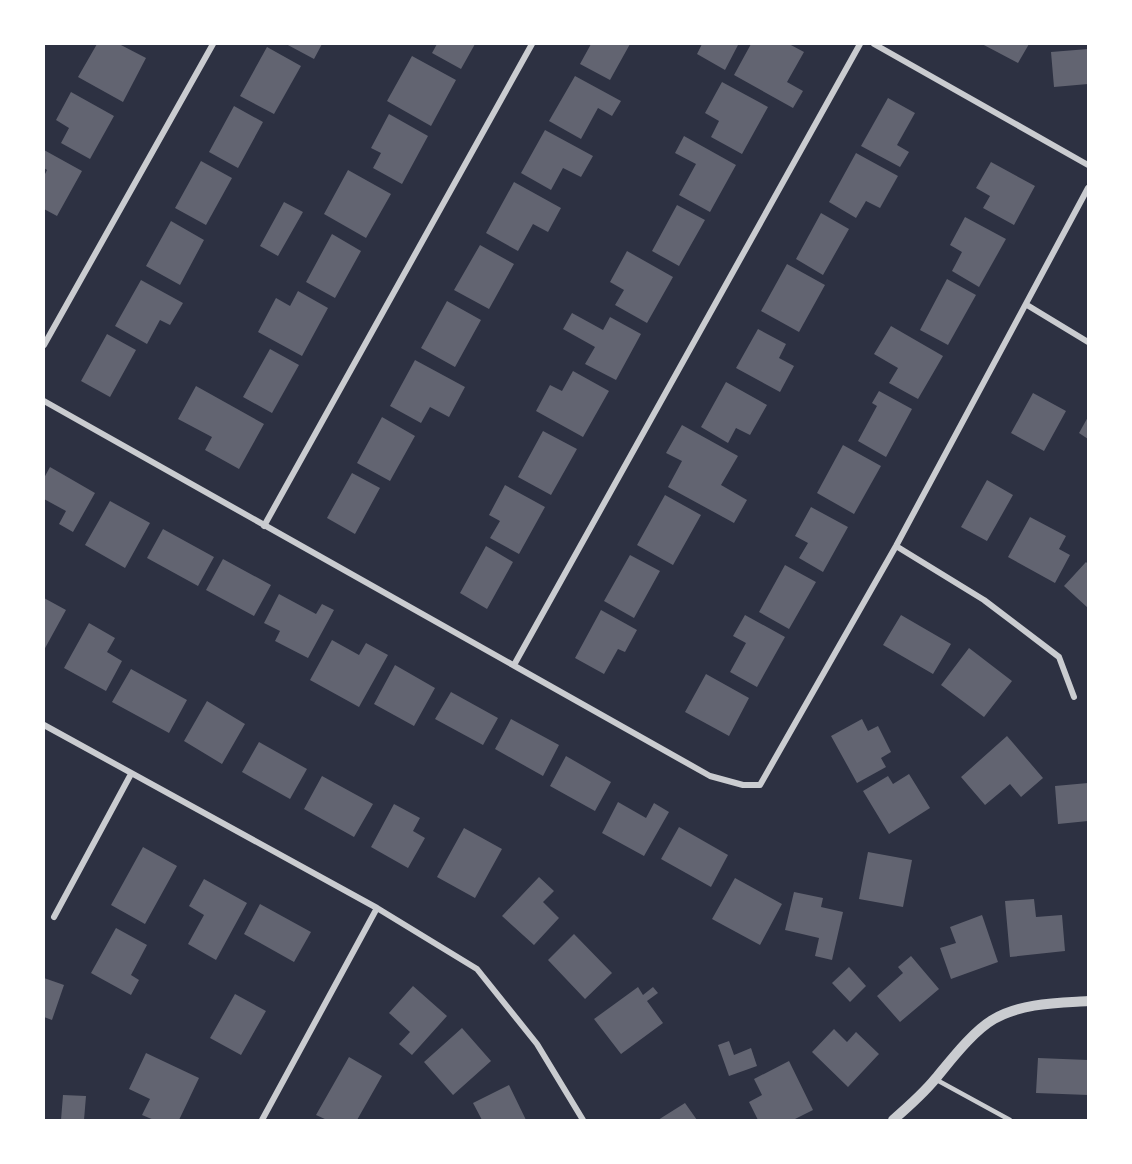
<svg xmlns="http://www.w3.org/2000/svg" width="1132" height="1164" font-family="Literata,serif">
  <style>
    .building { fill: #626471 }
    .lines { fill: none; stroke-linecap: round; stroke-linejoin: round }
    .service { stroke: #caccd0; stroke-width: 4.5 }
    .minor { stroke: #caccd0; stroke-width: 6 }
    .tertiary { stroke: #caccd0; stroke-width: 10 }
  </style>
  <rect width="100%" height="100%" fill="#2d3142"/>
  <path class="building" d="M97 44H119L146 58 123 102 78 77Z
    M286 44H322L314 59Z
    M437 44H475L461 69 432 53Z
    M591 44H630L610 80 580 64Z
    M702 44H735L738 45 725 70 697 54Z
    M751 44H789L804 52 787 82 803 91 793 108 734 75Z
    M982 44H1029L1018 63Z
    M267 47 301 66 274 114 240 96Z
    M1088 49V84L1054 87 1051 52Z
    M412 56 456 80 431 126 387 101Z
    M575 76 621 101 612 116 598 108 581 139 549 121Z
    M722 82 768 107 742 154 711 137 719 121 705 113Z
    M71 92 114 116 90 159 61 143 69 128 56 120Z
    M888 98 915 113 897 145 909 152 900 167 861 146Z
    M234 106 263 122 238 168 209 152Z
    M389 114 428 136 402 184 373 168 381 153 371 148Z
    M545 130 593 156 581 177 563 168 551 190 521 173Z
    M684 136 736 165 710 212 679 195 696 164 675 153Z
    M44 150 82 171 57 216 44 209V176L47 170 44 168Z
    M856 153 898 176 880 208 866 201 856 218 829 202Z
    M201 161 232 178 206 225 175 208Z
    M991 162 1035 186 1014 225 983 208 990 196 976 188Z
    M348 170 391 194 366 238 324 214Z
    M514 182 561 208 548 232 533 224 518 251 486 233Z
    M284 202 303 212 278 256 260 246Z
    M677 205 705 220 679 266 652 251Z
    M821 213 849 229 823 275 796 259Z
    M965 217 1006 239 979 287 952 271 962 252 950 245Z
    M171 221 204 240 180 285 146 266Z
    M332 234 361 251 335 298 306 282Z
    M480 245 514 264 489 309 454 290Z
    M627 251 673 277 647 323 615 305 624 290 610 282Z
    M787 264 825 285 799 332 761 311Z
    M947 279 976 295 948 345 920 330Z
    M141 280 183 303 170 325 160 320 147 344 115 326Z
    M298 291 328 308 302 356 258 332 276 298 290 306Z
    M447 301 481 320 455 367 421 348Z
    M572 313 603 330 610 317 641 334 616 380 585 364 595 347 563 329Z
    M891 326 943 356 918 399 889 383 898 368 874 354Z
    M758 329 786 344 779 358 794 366 780 392 736 368Z
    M107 334 136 350 110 397 81 381Z
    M270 349 299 365 272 413 243 397Z
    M415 360 465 387 449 417 430 407 421 423 390 406Z
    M573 371 609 391 583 437 536 411 550 385 562 391Z
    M726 382 767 405 750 435 736 428 728 443 701 427Z
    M196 386 264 424 239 469 205 450 212 437 178 419Z
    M879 391 912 409 886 457 858 441 877 406 872 403Z
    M1033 393 1066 411 1044 451 1011 433Z
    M382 417 415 436 390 481 357 463Z
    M1088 417V439L1079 433Z
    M682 425 738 456 721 485 747 500 734 523 668 487 682 461 666 453Z
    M543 431 577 449 551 495 518 477Z
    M843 445 881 466 854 514 817 493Z
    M50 467 95 493 73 532 59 524 66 511 44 499V478Z
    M352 473 380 488 355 534 327 518Z
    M987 480 1013 495 987 541 961 527Z
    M505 485 545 507 519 554 490 538 500 521 489 515Z
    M665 495 701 515 673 565 637 545Z
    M110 501 150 523 125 568 85 545Z
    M811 507 848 527 823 572 799 558 808 543 795 536Z
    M1030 517 1066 536 1059 549 1070 555 1055 583 1008 557Z
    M163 529 214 557 198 586 147 558Z
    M486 546 513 562 487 609 460 593Z
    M630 555 660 571 634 618 604 601Z
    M223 559 271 585 254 616 206 590Z
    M1086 562 1088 564V608L1064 586Z
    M785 565 816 582 789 629 759 612Z
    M279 594 316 614 322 604 334 610 308 658 275 641 280 631 264 623Z
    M44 598 66 610 44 650Z
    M601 610 637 630 625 652 618 649 604 674 575 658Z
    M745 615 785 637 757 687 730 672 746 643 733 636Z
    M901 615 951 644 933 674 883 645Z
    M89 623 115 638 107 652 122 661 106 691 64 668Z
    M332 640 359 655 366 643 388 655 359 707 310 680Z
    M969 648 1012 681 984 717 941 685Z
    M395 665 435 688 414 726 374 704Z
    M131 669 187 700 169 733 112 702Z
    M706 674 749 698 729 736 685 712Z
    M451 692 498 718 483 745 435 719Z
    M207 701 245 724 222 764 184 741Z
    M511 719 559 745 543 776 495 749Z
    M862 719 868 731 878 726 891 752 881 758 886 767 857 783 831 736Z
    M1007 736 1043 778 1021 797 1010 784 985 805 961 777Z
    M259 742 307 769 290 799 242 772Z
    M566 756 611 782 595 811 550 786Z
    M909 774 930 808 889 834 863 791 888 776 893 784Z
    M322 776 373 804 354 837 304 809Z
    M1088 783V821L1058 824 1055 786Z
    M618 802 646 818 654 803 669 812 644 856 602 833Z
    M394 804 420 818 413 831 425 838 408 868 371 847Z
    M679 827 728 855 711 887 661 859Z
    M464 828 502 849 475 898 437 877Z
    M143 847 177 866 145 924 111 905Z
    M868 852 912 860 903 907 859 899Z
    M539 877 554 891 543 902 559 918 534 945 502 916Z
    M735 878 782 904 760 945 712 919Z
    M204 879 247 903 216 960 188 944 204 915 189 906Z
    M794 892 823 898 821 907 843 912 832 960 815 956 819 938 785 930Z
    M1034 899 1036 917 1062 915 1065 951 1010 957 1005 901Z
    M260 904 311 932 294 962 244 934Z
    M982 915 998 962 951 979 940 948 956 943 950 927Z
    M116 928 147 945 131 975 139 980 131 995 91 973Z
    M574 934 612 973 585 999 548 960Z
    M911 956 939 989 900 1022 877 996 903 973 898 967Z
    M849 967 866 986 850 1002 832 983Z
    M44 978 64 985 52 1020 44 1017Z
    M413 986 447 1016 412 1055 399 1044 410 1032 389 1013Z
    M638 987 643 995 653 987 658 993 647 1001 663 1023 621 1054 594 1019Z
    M235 994 266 1011 241 1055 210 1038Z
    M462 1028 491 1061 453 1095 424 1062Z
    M834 1029 847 1042 856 1032 879 1054 848 1087 812 1052Z
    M729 1041 734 1055 751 1048 757 1066 729 1076 718 1045Z
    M146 1053 199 1078 179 1120H154L142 1115 150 1099 129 1089Z
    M349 1057 382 1076 357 1120H327L316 1115Z
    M1038 1058 1088 1060V1095L1036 1093Z
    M789 1061 813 1110 793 1120H758L749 1102 762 1095 754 1079Z
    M509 1085 526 1120H482L473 1103Z
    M63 1095 86 1096 84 1120H61Z
    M685 1103 697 1120H658Z"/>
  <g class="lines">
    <path class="service" d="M935 1079 1010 1120"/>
    <path class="minor" d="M874 44 1088 165
      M1027 305 1088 342
      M44 345 213 44
      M44 401 710 776 743 785H760L896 546 1088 188
      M264 526 532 44
      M896 546 984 600 1059 657 1074 697
      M514 665 860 44
      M44 725 377 908 477 969 537 1044 583 1120
      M54 917 131 774
      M262 1120 377 908"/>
    <path class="tertiary" d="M893 1120C908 1107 923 1094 936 1078 951 1060 973 1031 994 1019 1022 1003 1057 1003 1088 1001"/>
  </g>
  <rect width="1132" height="1164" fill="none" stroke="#ffffff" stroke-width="90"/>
</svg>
